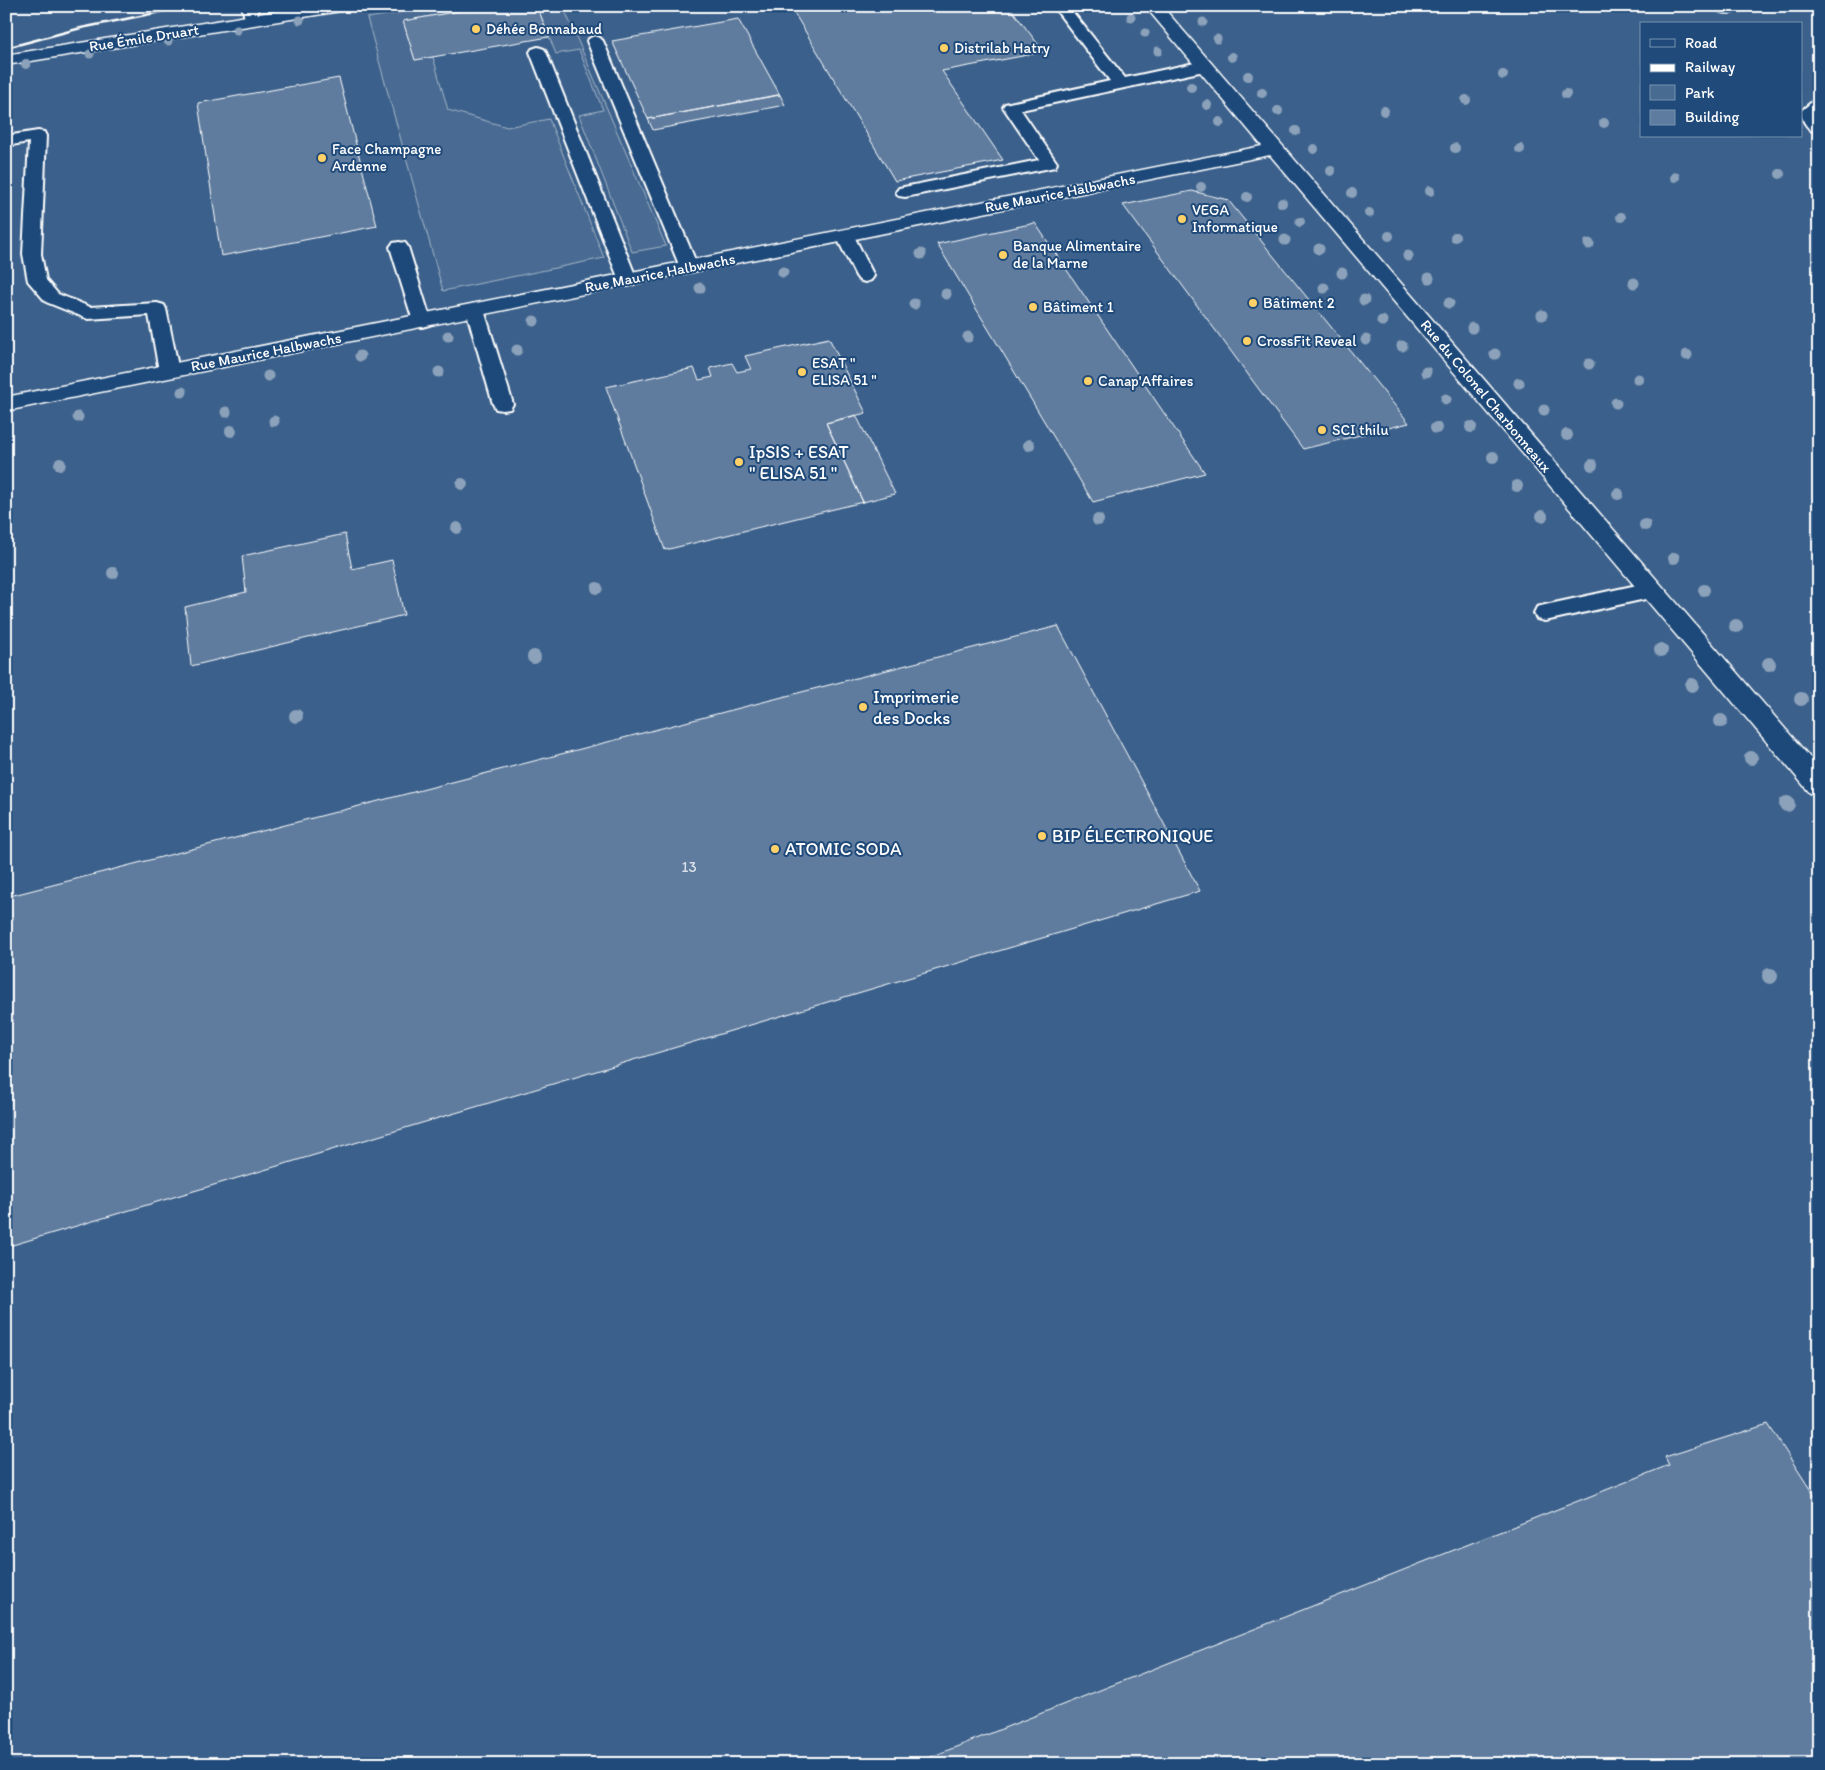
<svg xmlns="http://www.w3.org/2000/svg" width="1825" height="1770" font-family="Itim,sans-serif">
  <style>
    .built { fill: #3b618b; fill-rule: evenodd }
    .green { fill: #486b92; stroke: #a4b5c8 }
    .building { fill: #5e7c9f; stroke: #fff }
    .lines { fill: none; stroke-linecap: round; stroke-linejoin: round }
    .service-casing { stroke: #fff; stroke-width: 4 }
    .minor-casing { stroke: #fff; stroke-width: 3 }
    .service { fill: #1f4a7a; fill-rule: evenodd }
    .minor { fill: #1f4a7a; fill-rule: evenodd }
    .rail { stroke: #fff; stroke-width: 2.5 }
    .tree { fill: #8ca2bb }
    .poi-dot { fill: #ffd166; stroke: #1f4a7a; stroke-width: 2 }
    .labels { text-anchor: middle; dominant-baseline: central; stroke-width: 4; stroke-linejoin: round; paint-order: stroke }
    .far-poi-label { font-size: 15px; fill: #fff; stroke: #1f4a7a; text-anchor: start }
    .far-street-label { font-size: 15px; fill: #fff; stroke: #1f4a7a }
    .number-label { font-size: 15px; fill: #d7dee7 }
    .poi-label { font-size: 18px; fill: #fff; stroke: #1f4a7a; text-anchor: start }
  </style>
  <rect width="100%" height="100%" fill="#2c5582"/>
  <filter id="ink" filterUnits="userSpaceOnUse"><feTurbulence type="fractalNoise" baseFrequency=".02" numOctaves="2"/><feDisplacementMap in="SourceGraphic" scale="10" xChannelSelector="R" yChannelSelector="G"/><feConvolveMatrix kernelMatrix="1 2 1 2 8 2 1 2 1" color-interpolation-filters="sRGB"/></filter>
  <g filter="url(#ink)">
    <path class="built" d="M6 6H1819V1764H6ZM1641 24H1801V136H1641Z"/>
    <path class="green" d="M445 6H488L403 21 415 60 433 57 448 110 507 127 549 119 604 258 443 291 367 18Z
      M537 6H563L666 246 632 252 579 115 603 110 579 50 556 54Z"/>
    <path class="building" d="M488 6H537L549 37 415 60 403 21Z
      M790 6H1009L1044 52 942 71 1003 160 895 181Z
      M738 19 780 95 648 119 612 41Z
      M339 78 377 226 221 256 198 103Z
      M777 95H780L785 105 653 130 648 119Z
      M1192 191 1228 200 1409 423 1303 449 1123 205Z
      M1035 223 1134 369 1205 473 1093 502 937 244Z
      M829 338 866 413 826 423 863 502 665 550 606 387 694 368 699 380 713 377 710 368 732 363 737 372 751 369 745 356Z
      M856 415 895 494 863 502 826 423Z
      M345 534 352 569 392 560 404 615 191 666 185 607 246 592 242 556Z
      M1058 626 1200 891 6 1247V897Z
      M1768 1424 1819 1503V1764H913L1669 1465 1665 1457Z"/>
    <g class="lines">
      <defs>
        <path id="service" d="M242 6H257L259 20 256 23H246Z
          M1053 6H1068L1125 78 1204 61 1210 63 1212 66 1210 69 1204 71 1021 110 1057 163 1055 167 905 197 899 196 896 192 899 188 1039 160 1003 107 1005 104 1110 81Z
          M1713 6H1748L1746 9C1734 12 1721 17 1713 6Z
          M595 36 600 38 603 41 698 267 695 271 689 272 683 271 680 267 587 41 590 38Z
          M538 47 544 49 546 52 637 280 634 284 628 286 622 284 619 280 530 52 532 49Z
          M1819 99V112L1816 115 1819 118V134C1809 132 1801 120 1801 111L1813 101Z
          M38 131 44 132 46 136 41 254 46 280 58 294 90 307 157 303 164 305 166 309 179 371 176 375 169 377 162 375 159 371 149 315 88 319 46 302 28 281 23 254 29 142 6 146V136Z
          M845 231 851 232 854 236 874 276 871 280 865 282 859 280 856 276 836 236 839 232Z
          M399 242 405 243 408 247 431 321 429 325 422 327 415 325 413 321 390 247 393 243Z
          M475 304 482 306 484 310 513 404 510 409 503 410 496 409 493 404 466 310 468 306Z
          M1651 582 1659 584 1662 590 1659 596 1545 621 1537 619 1534 613 1537 607 1545 605Z"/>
        <path id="minor" d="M308 6H349L347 10 341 11 6 65V55Z
          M1145 6H1162L1819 768V796L1810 793 1270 155 6 411V397L1262 146Z"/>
      </defs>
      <use href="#service" class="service-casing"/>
      <use href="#minor" class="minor-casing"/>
      <use href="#service" class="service"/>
      <use href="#minor" class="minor"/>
      <path class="rail" d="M6 48 81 28 190 6"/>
    </g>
    <g class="tree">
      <circle cx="1131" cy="17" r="4.5"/>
      <circle cx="300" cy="20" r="4.5"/>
      <circle cx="1203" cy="22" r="4.5"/>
      <circle cx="237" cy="30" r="4.5"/>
      <circle cx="1145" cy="33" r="4.5"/>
      <circle cx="1217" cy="39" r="4.5"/>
      <circle cx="168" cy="41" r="4.5"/>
      <circle cx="1158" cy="51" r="4.5"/>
      <circle cx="90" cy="54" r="4.5"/>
      <circle cx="1232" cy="57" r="5"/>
      <circle cx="26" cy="64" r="5"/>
      <circle cx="1503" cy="75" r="5"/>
      <circle cx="1248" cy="76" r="5"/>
      <circle cx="1191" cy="87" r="5"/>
      <circle cx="1262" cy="93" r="5"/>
      <circle cx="1566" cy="94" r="5"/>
      <circle cx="1466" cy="100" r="5"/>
      <circle cx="1207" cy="105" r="5"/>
      <circle cx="1278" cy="111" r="5"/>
      <circle cx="1384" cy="111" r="5"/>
      <circle cx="1220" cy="122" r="5"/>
      <circle cx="1604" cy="123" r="5"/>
      <circle cx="1296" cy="131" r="5"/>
      <circle cx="1455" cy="148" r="5"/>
      <circle cx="1314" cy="149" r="5"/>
      <circle cx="1520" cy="149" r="5"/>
      <circle cx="1331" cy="171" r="5"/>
      <circle cx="1780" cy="174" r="5"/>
      <circle cx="1675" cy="177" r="5"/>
      <circle cx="1201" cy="187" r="5"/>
      <circle cx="1430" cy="191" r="5"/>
      <circle cx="1352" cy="193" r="5"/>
      <circle cx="1247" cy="197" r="5"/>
      <circle cx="1282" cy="203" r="5"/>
      <circle cx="1369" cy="213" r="5"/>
      <circle cx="1621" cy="217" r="5"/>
      <circle cx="1300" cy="222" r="5"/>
      <circle cx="1389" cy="236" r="5"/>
      <circle cx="1455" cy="237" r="5"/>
      <circle cx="1285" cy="240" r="5.5"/>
      <circle cx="1589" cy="244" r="5.5"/>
      <circle cx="1319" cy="249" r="5.5"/>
      <circle cx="921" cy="254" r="5.5"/>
      <circle cx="1408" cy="256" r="5.5"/>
      <circle cx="783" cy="272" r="5.5"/>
      <circle cx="1342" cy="273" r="5.5"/>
      <circle cx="1429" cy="278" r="5.5"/>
      <circle cx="1634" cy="283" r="5.5"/>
      <circle cx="700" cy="288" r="5.5"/>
      <circle cx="1324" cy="288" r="5.5"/>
      <circle cx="946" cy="294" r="5.5"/>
      <circle cx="1364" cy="300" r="5.5"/>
      <circle cx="1449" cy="303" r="5.5"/>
      <circle cx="914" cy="304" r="5.5"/>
      <circle cx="1542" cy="315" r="5.5"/>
      <circle cx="534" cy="321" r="5.5"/>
      <circle cx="1382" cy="321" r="5.5"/>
      <circle cx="1472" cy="328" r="5.5"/>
      <circle cx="448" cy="336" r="5.5"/>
      <circle cx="968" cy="337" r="5.5"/>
      <circle cx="1366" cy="340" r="5.5"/>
      <circle cx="1402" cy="346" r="5.5"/>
      <circle cx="517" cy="350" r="5.5"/>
      <circle cx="1495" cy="354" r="5.5"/>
      <circle cx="1687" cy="355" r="5.5"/>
      <circle cx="360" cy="356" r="5.5"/>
      <circle cx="1589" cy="364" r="5.5"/>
      <circle cx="439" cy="372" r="5.5"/>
      <circle cx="1426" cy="372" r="5.5"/>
      <circle cx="268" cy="376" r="5.5"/>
      <circle cx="1638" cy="379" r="5.5"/>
      <circle cx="1519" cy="383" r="5.5"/>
      <circle cx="182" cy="392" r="5.5"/>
      <circle cx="1446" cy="399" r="5.5"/>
      <circle cx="1616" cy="403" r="5.5"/>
      <circle cx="1544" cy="410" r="5.5"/>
      <circle cx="226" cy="412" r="5.5"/>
      <circle cx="78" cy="417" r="5.5"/>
      <circle cx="274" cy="421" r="5.5"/>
      <circle cx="1471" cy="427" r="6"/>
      <circle cx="1436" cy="428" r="6"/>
      <circle cx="231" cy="431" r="6"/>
      <circle cx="1567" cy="435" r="6"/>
      <circle cx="1029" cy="445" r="6"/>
      <circle cx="1493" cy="457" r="6"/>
      <circle cx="60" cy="464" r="6"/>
      <circle cx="1592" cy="465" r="6"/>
      <circle cx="462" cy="484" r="6"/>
      <circle cx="1517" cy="486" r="6"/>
      <circle cx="1618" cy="494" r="6"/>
      <circle cx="1542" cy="516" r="6"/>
      <circle cx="1098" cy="520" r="6"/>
      <circle cx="1645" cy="525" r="6"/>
      <circle cx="457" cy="528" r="6"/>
      <circle cx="1674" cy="558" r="6"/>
      <circle cx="113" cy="573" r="6"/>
      <circle cx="597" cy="588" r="6"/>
      <circle cx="1704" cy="590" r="6"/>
      <circle cx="1736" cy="626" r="7"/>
      <circle cx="1661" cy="650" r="7"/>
      <circle cx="534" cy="657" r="7"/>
      <circle cx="1769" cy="664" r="7"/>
      <circle cx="1692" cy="685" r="7"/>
      <circle cx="1801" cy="699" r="7"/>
      <circle cx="296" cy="716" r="7"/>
      <circle cx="1721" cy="721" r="7"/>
      <circle cx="1751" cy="758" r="7"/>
      <circle cx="1787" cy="804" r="8"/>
      <circle cx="1770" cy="976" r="8"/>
    </g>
  </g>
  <g class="poi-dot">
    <circle cx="476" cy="29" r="5"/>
    <circle cx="944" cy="48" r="5"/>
    <circle cx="322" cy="158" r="5"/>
    <circle cx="1182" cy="219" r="5"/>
    <circle cx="1003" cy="255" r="5"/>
    <circle cx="1253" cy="303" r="5"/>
    <circle cx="1033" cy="307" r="5"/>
    <circle cx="1247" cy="341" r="5"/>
    <circle cx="802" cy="372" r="5"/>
    <circle cx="1088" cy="381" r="5"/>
    <circle cx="1322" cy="430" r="5"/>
    <circle cx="739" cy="462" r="5"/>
    <circle cx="863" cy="707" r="5"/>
    <circle cx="1042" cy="836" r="5"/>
    <circle cx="775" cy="849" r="5"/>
  </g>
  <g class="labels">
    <g class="far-poi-label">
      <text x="486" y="29">Déhée Bonnabaud</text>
      <text x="954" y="48">Distrilab Hatry</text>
      <text x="332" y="149">Face Champagne<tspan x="332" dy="17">Ardenne</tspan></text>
      <text x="1192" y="210">VEGA<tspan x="1192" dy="17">Informatique</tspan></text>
      <text x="1013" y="246">Banque Alimentaire<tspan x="1013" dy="17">de la Marne</tspan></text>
      <text x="1263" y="303">Bâtiment 2</text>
      <text x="1043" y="307">Bâtiment 1</text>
      <text x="1257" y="341">CrossFit Reveal</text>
      <text x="812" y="363">ESAT "<tspan x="812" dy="17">ELISA 51 "</tspan></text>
      <text x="1098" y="381">Canap'Affaires</text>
      <text x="1332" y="430">SCI thilu</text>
    </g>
    <g class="far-street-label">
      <text transform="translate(144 38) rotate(-9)">Rue Émile Druart</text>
      <text transform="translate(1060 193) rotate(-11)">Rue Maurice Halbwachs</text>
      <text transform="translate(660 273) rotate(-11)">Rue Maurice Halbwachs</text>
      <text transform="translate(266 352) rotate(-11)">Rue Maurice Halbwachs</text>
      <text transform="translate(1486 396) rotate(50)">Rue du Colonel Charbonneaux</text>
    </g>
    <g class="number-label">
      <text x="689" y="867">13</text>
    </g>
    <g class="poi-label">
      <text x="749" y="452">IpSIS + ESAT<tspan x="749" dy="21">" ELISA 51 "</tspan></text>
      <text x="873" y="697">Imprimerie<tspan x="873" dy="21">des Docks</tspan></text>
      <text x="1052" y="836">BIP ÉLECTRONIQUE</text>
      <text x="785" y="849">ATOMIC SODA</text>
    </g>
  </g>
  <rect width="1825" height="1770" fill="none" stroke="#1f4a7a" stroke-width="25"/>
  <rect x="12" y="12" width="1800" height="1745" fill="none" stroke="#fff" stroke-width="2" filter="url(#ink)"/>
  <rect x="1640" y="22" width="162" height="115" fill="#1f4a7a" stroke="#7992af"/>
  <rect x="1650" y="39" width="25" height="8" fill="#1f4a7a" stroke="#7992af"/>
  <text x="1685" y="48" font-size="15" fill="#ffffff">Road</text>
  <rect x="1650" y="64" width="25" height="8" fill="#ffffff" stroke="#7992af"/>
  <text x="1685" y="72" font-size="15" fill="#ffffff">Railway</text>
  <rect x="1650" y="85" width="25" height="15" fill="#486b92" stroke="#7992af"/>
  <text x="1685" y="98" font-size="15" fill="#ffffff">Park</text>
  <rect x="1650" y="110" width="25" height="15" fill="#5e7c9f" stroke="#7992af"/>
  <text x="1685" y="122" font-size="15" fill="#ffffff">Building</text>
</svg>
